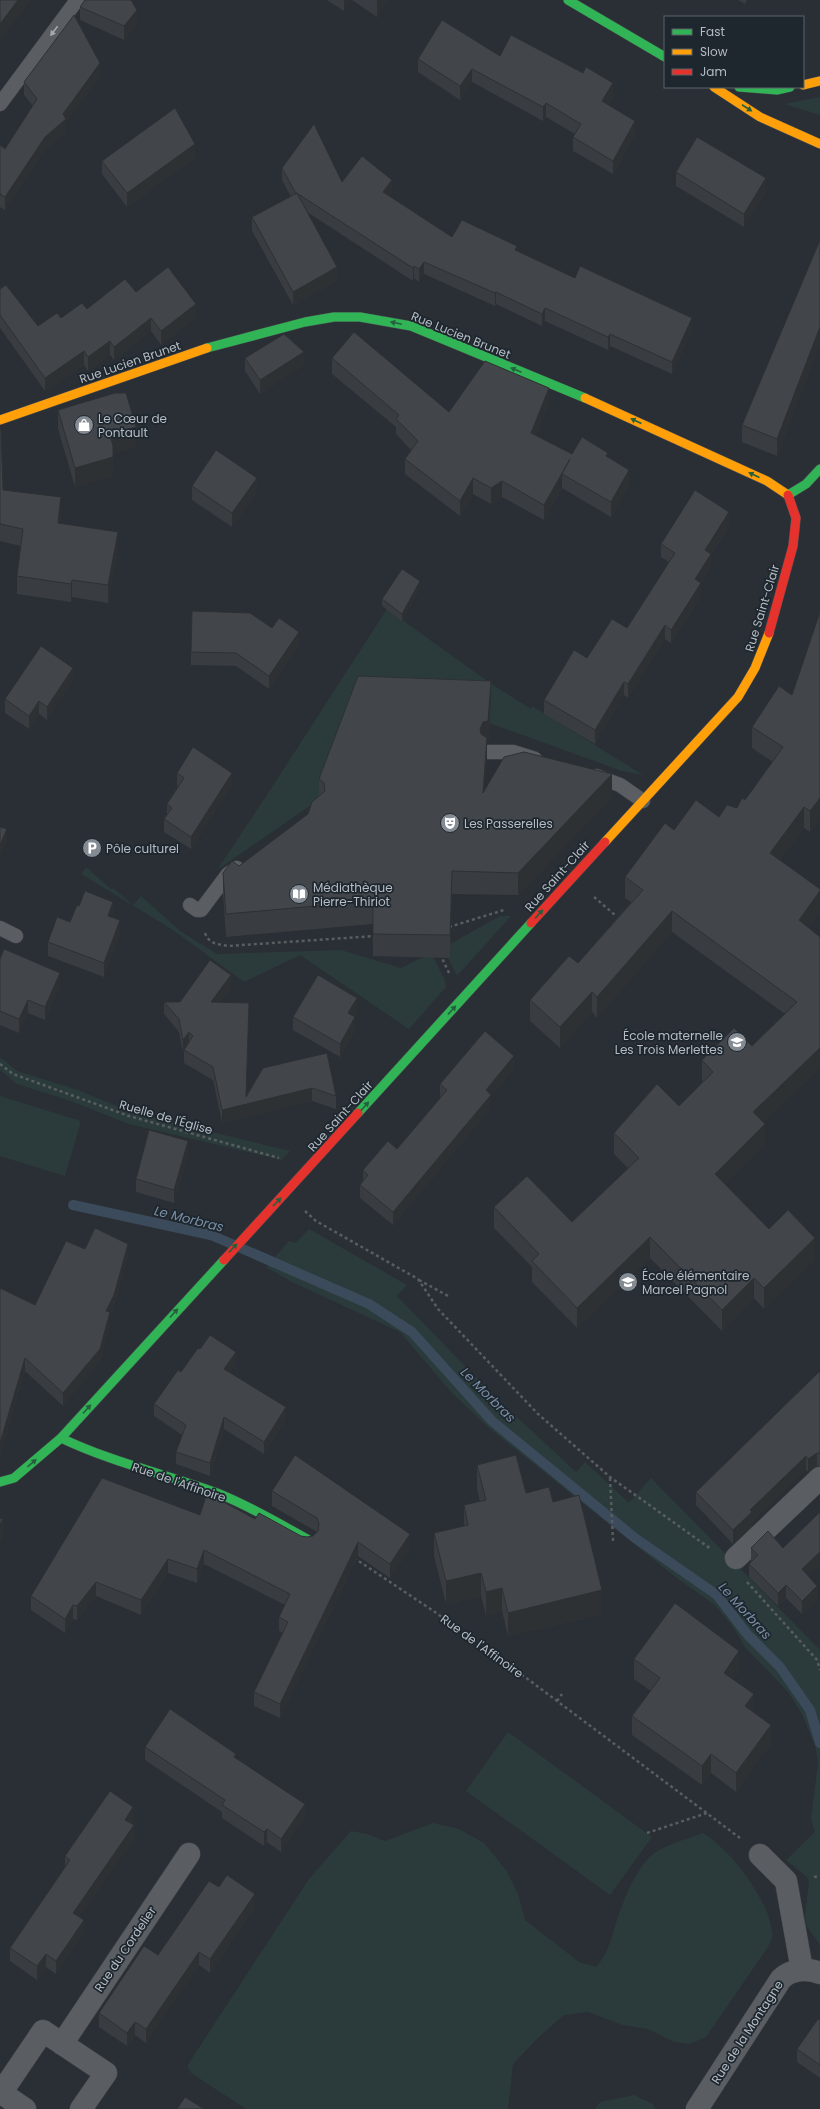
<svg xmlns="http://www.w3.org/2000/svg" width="820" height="2109" font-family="Poppins,sans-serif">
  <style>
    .green { fill: #2b3b3b }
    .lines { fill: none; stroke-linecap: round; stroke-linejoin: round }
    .stream { stroke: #3b4b5c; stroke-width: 10 }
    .lane-casing { stroke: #484b50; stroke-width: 15 }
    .street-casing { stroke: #484b50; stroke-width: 23 }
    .fast-casing { stroke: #484b50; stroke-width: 10 }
    .slow-casing { stroke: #484b50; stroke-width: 10 }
    .jam-casing { stroke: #484b50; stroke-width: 10 }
    .path { stroke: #585d60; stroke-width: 2.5; stroke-dasharray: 3 3; stroke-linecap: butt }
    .lane { stroke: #5a5e63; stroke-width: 14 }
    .street { stroke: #5a5e63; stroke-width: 22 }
    .fast { stroke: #30b455; stroke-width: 9 }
    .slow { stroke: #ff9f0a; stroke-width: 9 }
    .jam { stroke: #e5322d; stroke-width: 9 }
    .wall { fill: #393c40 }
    .shaded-wall { fill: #2e3134 }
    .building { fill: #42464b; stroke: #2e3134 }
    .oneway { fill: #a3a9b1 }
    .oneway2 { fill: #255f3e }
    .labels { text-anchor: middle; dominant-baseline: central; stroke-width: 3.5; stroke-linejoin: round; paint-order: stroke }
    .street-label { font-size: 12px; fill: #b5bcc5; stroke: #1e262e }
    .poi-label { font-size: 12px; fill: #b5bcc5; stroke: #1e262e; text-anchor: start }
    .water-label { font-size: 13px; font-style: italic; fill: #798ea5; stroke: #1e262e }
  </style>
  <rect width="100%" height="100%" fill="#2a2f35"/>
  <path class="green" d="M820 97V115L784 104Z
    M387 609 490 683 531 709 532 706 643 775 622 771 489 723 491 703 321 798 217 870 274 784Z
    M86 867 111 889 113 888 133 905 141 896 180 931 217 954 341 950 401 968 431 953 445 980 446 987 409 1029 300 955 244 982 173 930 81 874Z
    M500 916H511L457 976 443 948Z
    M0 1057 17 1071 78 1090 131 1112 290 1151 281 1160 129 1124 68 1100 17 1084 0 1070Z
    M0 1096 81 1121 65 1176 0 1156Z
    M309 1229 407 1285 397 1296 490 1392 576 1472 585 1462 629 1503 651 1478 820 1650V1945L806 1925 805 1915 809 1883 807 1877 786 1860 815 1832 811 1820 818 1762 815 1746 802 1714 788 1692 745 1647 733 1627 715 1605 674 1576 489 1428 451 1392 400 1332 292 1282 266 1267 289 1241 296 1243Z
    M508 1732 652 1837 610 1895 466 1791Z
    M433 1823 459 1829 484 1843 506 1870 518 1894 525 1920 579 1962 596 1967C609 1952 611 1939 617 1920 623 1901 636 1868 652 1855 662 1846 690 1838 703 1833 728 1849 752 1880 764 1906 769 1915 771 1926 773 1936L768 1947 706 2037 690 2044 674 2042 648 2029 623 2025 588 2012 564 2015 540 2036 513 2064 508 2109H246L191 2073 187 2066 309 1879 351 1831 367 1834 385 1841Z
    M634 2095 653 2104 655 2109H595L600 2102Z"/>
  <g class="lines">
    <path class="stream" d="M73 1205 211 1235 369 1304 412 1332 492 1421 635 1538 717 1595 747 1634 780 1667 810 1710 820 1743"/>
    <defs>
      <path id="lane" d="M0 104 77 0
        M488 752H513L535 759
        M596 776 620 785 643 801
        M190 905 197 910H201L228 874 237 868
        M0 928 16 936"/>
      <path id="street" d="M736 1558 820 1478
        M760 1855 786 1881 802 1970
        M62 2044 189 1854
        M0 2092 25 2109
        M1 2093 43 2031 106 2073 81 2109
        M697 2109 781 1979C791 1969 807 1968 820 1973"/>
      <path id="fast" d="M568 0 665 57
        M739 87 777 90 790 87
        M207 348 305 322 334 317H360L411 326 585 398
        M788 495 806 484 820 469
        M358 1113 531 923
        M61 1438C111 1462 165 1474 217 1493 248 1505 278 1523 307 1539
        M0 1482 14 1478 61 1438 224 1260"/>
      <path id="slow" d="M803 85 820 81
        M714 87 760 117 820 144
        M585 398 767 481 788 495
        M0 420 207 348
        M605 842 738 697 755 668 769 633"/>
      <path id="jam" d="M769 633 793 546 796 518 788 495
        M531 923 605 842
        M224 1260 358 1113"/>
    </defs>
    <use href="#lane" class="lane-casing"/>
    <use href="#street" class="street-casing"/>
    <use href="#fast" class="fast-casing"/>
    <use href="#slow" class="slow-casing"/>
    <use href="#jam" class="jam-casing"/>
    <path class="path" d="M594 897 615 915
      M449 927 504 910
      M205 933C209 944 217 944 228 946L375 936
      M440 954 449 973
      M0 1064 13 1074 129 1116 279 1158
      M305 1211 316 1221 418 1279 438 1309 538 1414 610 1477 711 1549
      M419 1280 450 1297
      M610 1478 613 1541
      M354 1558 432 1610 525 1677 740 1838
      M747 1582 817 1660 820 1670
      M557 1701 562 1694
      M647 1833 707 1813
      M814 1877 820 1876"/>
    <use href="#lane" class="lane"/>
    <use href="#street" class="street"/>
    <use href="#fast" class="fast"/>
    <use href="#slow" class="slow"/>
    <use href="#jam" class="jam"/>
  </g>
  <path class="wall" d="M327 0H351L344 11Z
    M352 0H388L377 17Z
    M738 0H747L745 4Z
    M80 7 137 24 124 40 80 20Z
    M500 56 613 96 608 105 635 135 613 174 573 151V137L575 134 546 117 543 121 472 82 460 100 418 72V59Z
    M100 77 66 122V132L45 150 5 210 0 207V145L5 149 33 106 24 95V82Z
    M195 158 127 207 102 174V161Z
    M282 168 342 182 392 193 390 196 452 237 517 251 575 278 692 330 672 374 610 346 608 350 545 321 542 326 496 304 495 306 424 274 419 282 414 278 413 281 307 212 337 281 293 305 252 231V217L291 197 282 180Z
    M676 172 766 192 744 227 676 186Z
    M820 240V344L777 456 742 442V425Z
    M0 289 38 326 136 292 196 317 161 345 151 331 114 360 110 355 88 371 84 365 45 391 0 328Z
    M245 358 304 365 260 394 245 371Z
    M332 358 449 412 549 403 536 435 572 454 608 458 629 485 611 517 562 488 544 520 502 497 491 504 473 494 460 516 405 474V459L411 450 396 434V427L332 374Z
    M58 410 136 446 113 454V476L75 487 58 429Z
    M0 429 3 490 61 515 60 523 118 549 108 603 72 597 71 602 17 594V576L20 546 0 541Z
    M192 486 257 491 232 527 192 500Z
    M729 526 711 555V567L701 583V596L671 643 665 639 628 698 624 695 595 744 544 714V700L587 658 627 628 669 562 661 557V544Z
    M420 588 402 621 382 606V599Z
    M820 612V819L810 832 804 828 780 860 809 928 820 937 764 1123 765 1145 725 1184 769 1229 815 1259 764 1309 754 1298 722 1331 650 1258 577 1328 532 1282V1267L494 1228V1207L572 1222 628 1168 614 1154V1133L679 1106 703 1082 702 1080V1060L752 1046 785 1014 672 932 597 1018 592 1012 560 1048 530 1021V1000L578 963 631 902 625 898V877L674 830 719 817 737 808 745 800 773 762 752 748V727L792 695Z
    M299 645 269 689 236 666 191 665V652Z
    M73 681 47 720 39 714 29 729 5 713V699Z
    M491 703 488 744H487V760L484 789 612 797 518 895 452 894 450 958 373 956V924L226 937 223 895V873L239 866 308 814 319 795V779Z
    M177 773 232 786 191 849 164 832V819L167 815V804L178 786H177Z
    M79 906 113 915 112 918 120 934 104 977 48 956V942L70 922Z
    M0 959 60 986 45 1020 28 1013 19 1033 0 1025Z
    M231 988 220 1002 249 1015 246 1096 263 1068 336 1096V1109L312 1101 222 1123 213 1080 184 1063V1050L183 1053 179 1032 164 1014V1002H180Z
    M357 1011 354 1017 355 1031 340 1057 293 1030V1017Z
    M514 1069 491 1096V1108L393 1225 360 1198V1185L363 1182V1170L397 1149 440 1098V1084Z
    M188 1154 174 1203 136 1192V1179Z
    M85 1249 128 1256 114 1307 110 1317V1325L100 1361 63 1406 25 1371 0 1455V1288L35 1305Z
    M200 1349 236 1364 230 1372 286 1419 264 1454 224 1429 210 1476 176 1464V1452L182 1435 154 1416V1404Z
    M820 1371V1467L817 1466 808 1472 806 1469 752 1522V1526L733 1544 696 1505V1492Z
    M477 1465 526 1493 553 1502 602 1614 508 1636 502 1611 486 1616 481 1596 446 1604 434 1556V1533L464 1526V1505L480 1502 477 1489Z
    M272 1491 410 1548 390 1578 358 1556 280 1718 254 1706V1692L283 1633 279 1631V1617L285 1605 204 1564 197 1583 168 1573 141 1615 96 1596 77 1620 73 1619 65 1633 31 1610V1596L200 1515 255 1519 301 1536 307 1537 313 1536 317 1532 272 1506Z
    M820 1512V1565L808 1576 817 1600 802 1614 786 1598 778 1606 749 1577V1564L751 1562V1548H783Z
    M634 1659 739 1670 733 1679 754 1713 771 1744 736 1792 711 1773 702 1785 632 1735V1716L651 1691 634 1679Z
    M145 1747 236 1758 305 1818 281 1852 267 1842 264 1846 222 1818V1812L145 1760Z
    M133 1820 131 1824 134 1839 79 1917 84 1933 56 1974 46 1967 37 1980 10 1961V1948L65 1867V1856Z
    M219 1887 255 1907 210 1973 199 1965 146 2043 135 2035 127 2046 99 2027V2013L158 1955Z
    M820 2020V2078L797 2062V2049Z"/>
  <path class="shaded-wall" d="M18 0H32L0 41V24Z
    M344 0H351L344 11Z
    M377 0H388L377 17Z
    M137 10V24L124 40V26Z
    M100 63V77L66 122V132L45 150 5 210V197L45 137 63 114Z
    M472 69V82L460 100V86Z
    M613 83V96L602 115V101Z
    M546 103V117L543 121V107Z
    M635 121V135L613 174V161Z
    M195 144V158L127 207V193Z
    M766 178V192L744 227V214Z
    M392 180V193L383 205V192Z
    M424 262V274L419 282V269Z
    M414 266V278L413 281V268Z
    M337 267V281L293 305V292Z
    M496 292V304L495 306V293Z
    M196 304V317L161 345V331Z
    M545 308V321L542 326V314Z
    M151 318V331L114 360V347Z
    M692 318V330L672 374V362Z
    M820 327V344L777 456V439Z
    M610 334V346L608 350V337Z
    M110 341V355L88 371V357Z
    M84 351V365L45 391V378Z
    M304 352V365L260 394V380Z
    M549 388V403L531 448V433Z
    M136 427V446L110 455V435Z
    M113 457V476L75 487V468Z
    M629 470V485L611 517V502Z
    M562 474V488L544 520V505Z
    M257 478V491L232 527V513Z
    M473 478V494L460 516V501Z
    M502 481V497L491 504V488Z
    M61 497V515L58 540V523Z
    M729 512V526L711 555V567L695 592V579L705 550Z
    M118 532V549L108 603V585Z
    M72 580V597L71 602V584Z
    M420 581V588L402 621V614Z
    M701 583V596L671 643V630Z
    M665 625V639L628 698V684Z
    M299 632V645L269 689V676Z
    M73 668V681L47 720V707Z
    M491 681V703L488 744H487V760L483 815V745L480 729Z
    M624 682V695L595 744V730Z
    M39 701V714L29 729V716Z
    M232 773V786L191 849V837Z
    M612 774V797L518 895V873Z
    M820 798V819L810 832V811Z
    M804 807V828L770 874V853Z
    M7 829V843L0 858V845Z
    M452 871V894L450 958V935Z
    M820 891V912L799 941V920Z
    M113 902V915L108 929V916Z
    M672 911V932L597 1018V997Z
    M120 920V934L104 977V963Z
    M60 973V986L45 1020V1007Z
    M231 975V988L211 1015V1002Z
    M592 992V1012L560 1048V1027Z
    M357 998V1011L348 1027V1013Z
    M28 1000V1013L19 1033V1019Z
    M249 1003 246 1104 312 1088V1101L222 1123V1110Z
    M355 1017V1031L340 1057V1044Z
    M189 1032V1044L183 1053V1040Z
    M820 1048V1069L753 1133V1112Z
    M514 1056V1069L491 1096V1108L393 1225V1212L486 1090Z
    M765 1124V1145L715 1194V1174Z
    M188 1141V1154L174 1203V1190Z
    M650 1237V1258L577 1328V1308Z
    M815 1238V1259L764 1309V1288Z
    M128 1244V1256L114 1307 110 1317V1325L100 1361 63 1406V1393L106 1311Z
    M754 1278V1298L722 1331V1310Z
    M236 1352V1364L224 1381V1369Z
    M25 1358V1371L0 1455V1443Z
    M286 1407V1419L264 1454V1442Z
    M224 1417V1429L210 1476V1463Z
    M817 1453V1466L808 1472V1459Z
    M806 1456V1469L752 1522V1526L733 1544V1530L750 1510Z
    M3 1519V1538L0 1544V1525Z
    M410 1534V1548L390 1578V1564Z
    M358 1542V1556L280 1718V1704Z
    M204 1550V1564L197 1583V1569Z
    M820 1552V1565L802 1583V1569Z
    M168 1559V1573L141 1615V1600Z
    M481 1573V1596L446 1604V1581Z
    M96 1582V1596L77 1620V1606Z
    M786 1585V1598L778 1606V1593Z
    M817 1586V1600L802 1614V1601Z
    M502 1588V1611L486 1616V1592Z
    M602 1590V1614L508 1636V1613Z
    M73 1605V1619L65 1633V1619Z
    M739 1651V1670L724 1692V1673Z
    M754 1694V1713L745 1706Z
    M771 1725V1744L736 1792V1773Z
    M711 1754V1773L702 1785V1766Z
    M305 1804V1818L281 1852V1839Z
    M133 1807V1820L125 1833V1820Z
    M134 1825V1839L73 1926V1913Z
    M267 1829V1842L264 1846V1832Z
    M255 1894V1907L210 1973V1959Z
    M84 1920V1933L56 1974V1961Z
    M199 1952V1965L146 2043V2029Z
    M46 1954V1967L37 1980V1966Z
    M135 2022V2035L127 2046V2033Z"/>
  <path class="building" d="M0 0H18L0 24Z
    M85 0H131L137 10 124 26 80 7Z
    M74 15 100 63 63 114 66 119 45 137 5 197 0 194V145L5 149 37 99 24 82Z
    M442 20 500 56 511 35 583 73 586 67 613 83 602 101 635 121 613 161 573 137 581 124 546 103 543 107 472 69 460 86 418 59Z
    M175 108 195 144 127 193 102 161Z
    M314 124 342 182 362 156 392 180 383 192 452 237 462 220 517 246 515 250 575 278 580 266 692 318 672 362 610 334 608 337 545 308 542 314 496 292 495 293 424 262 419 269 414 266 413 268 295 192 282 168Z
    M697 137 766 178 744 214 676 172Z
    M297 193 337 267 293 292 252 217Z
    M820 240V327L777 439 742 425Z
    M168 267 196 304 161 331 151 318 114 347 110 341 88 357 84 351 45 378 0 315V289L6 285 38 326 57 313 61 318 82 303 87 309 125 279 136 292Z
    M354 332 449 412 485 361 549 388 531 433 572 454 582 437 608 453 606 456 629 470 611 502 562 474 570 459 544 505 502 481 491 488 473 478 460 501 405 459 418 441 396 419 399 415 332 358Z
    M284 334 304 352 260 380 245 358Z
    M115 393H126L136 427 110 435 113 446V457L75 468 58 410Z
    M0 429H1L3 490 61 497 58 523 118 532 108 585 72 580 71 584 17 576 23 529 0 524Z
    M216 450 257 478 232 513 192 486Z
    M695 490 729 512 705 550 711 554 695 579 701 583 671 630 665 625 628 684 624 682 595 730 544 700 574 650 587 658 612 619 627 628 675 553 661 544Z
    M402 569 420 581 402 614 382 599Z
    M192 611 250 613 272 628 279 618 299 632 269 676 236 653 191 652Z
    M820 612V798L810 811 804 807 770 853 820 889V891L799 920 820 937V1048L753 1112 765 1124 715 1174 769 1229 788 1210 815 1238 764 1288 754 1278 722 1310 650 1237 577 1308 532 1261 539 1254 494 1207 527 1176 572 1222 639 1158 614 1133 657 1084 679 1106 713 1072 702 1060 734 1028 752 1046 797 1002 672 911 597 997 592 992 560 1027 530 1000 569 956 578 963 643 890 625 877 665 823 674 830 696 800 719 817 727 805 737 808 742 798 745 800 783 747 752 727 779 686 792 695Z
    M41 646 73 668 47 707 39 701 29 716 5 699Z
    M358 676 491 681 488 721 483 722 480 729 481 734 487 738 483 793 504 757 524 752 612 774 518 873 452 871 450 935 373 934V901L226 914 223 873 232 861 239 866 308 814 312 802 325 791 324 783 319 779Z
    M193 747 232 773 191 837 164 819 172 808 167 804 184 778 177 773Z
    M0 827 7 829 0 845Z
    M85 891 113 902 108 916 120 920 104 963 48 942 57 917 70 922 77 905 79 906Z
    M4 949 60 973 45 1007 28 1000 19 1019 0 1011V959Z
    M210 960 231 975 211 1002 249 1003 246 1097 263 1068 327 1053 336 1096 312 1088 222 1110 213 1067 184 1050 193 1036 189 1032 183 1040 179 1019 164 1002H180Z
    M318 975 357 998 348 1013 355 1017 340 1044 293 1017Z
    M485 1031 514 1056 486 1090 491 1095 393 1212 360 1185 368 1175 363 1170 388 1141 397 1149 447 1090 440 1084Z
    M149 1130 188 1141 174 1190 136 1179Z
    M95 1228 128 1244 114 1295 106 1311 110 1312 100 1349 63 1393 25 1358 0 1443V1288L35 1305 66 1241 85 1249Z
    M210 1335 236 1352 224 1369 286 1407 264 1442 224 1417 210 1463 176 1452 186 1425 154 1404 178 1370 181 1372 198 1348 200 1349Z
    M820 1371V1453H817L808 1459 806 1456 750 1510 752 1512 733 1530 696 1492Z
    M295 1455 410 1534 390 1564 358 1542 280 1704 254 1692 288 1622 279 1617 290 1594 204 1550 197 1569 168 1559 141 1600 96 1582 77 1606 73 1605 65 1619 31 1596 102 1478 200 1515 207 1493 255 1519 259 1513 301 1536 307 1537 313 1536 318 1531 319 1524 317 1518 272 1491Z
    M516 1455 526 1493 549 1487 553 1502 579 1495 602 1590 508 1613 502 1588 486 1592 481 1573 446 1581 434 1533 468 1525 464 1505 486 1500 477 1465Z
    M820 1512V1552L802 1569 817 1586 802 1601 786 1585 778 1593 749 1564 758 1555 751 1548 768 1531 783 1548Z
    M0 1518 3 1519 0 1525Z
    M675 1603 739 1651 724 1673 754 1694 745 1706 771 1725 736 1773 711 1754 702 1766 632 1716 660 1678 634 1659Z
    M170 1709 236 1754 234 1757 305 1804 281 1839 267 1829 264 1832 222 1805 225 1800 145 1747Z
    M110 1791 133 1807 125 1820 134 1825 73 1913 84 1920 56 1961 46 1954 37 1966 10 1948 70 1860 65 1856Z
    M227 1875 255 1894 210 1959 199 1952 146 2029 135 2022 127 2033 99 2013 144 1946 158 1955 209 1881 219 1887Z
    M818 2019 820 2020V2065L797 2049Z
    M185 2097 204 2109H177Z"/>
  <defs><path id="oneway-solid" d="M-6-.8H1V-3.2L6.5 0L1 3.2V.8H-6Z"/></defs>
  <use class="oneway" href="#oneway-solid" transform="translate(54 31) rotate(127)"/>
  <g class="oneway2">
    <use href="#oneway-solid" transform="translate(747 108) rotate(33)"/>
    <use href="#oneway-solid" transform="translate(396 323) rotate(-168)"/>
    <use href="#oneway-solid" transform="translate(516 370) rotate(-157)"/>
    <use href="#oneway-solid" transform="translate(636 421) rotate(-155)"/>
    <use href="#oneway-solid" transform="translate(754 475) rotate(-155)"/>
    <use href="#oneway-solid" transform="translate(539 914) rotate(-48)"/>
    <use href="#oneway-solid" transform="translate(452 1010) rotate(-48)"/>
    <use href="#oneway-solid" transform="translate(365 1106) rotate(-48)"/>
    <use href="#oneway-solid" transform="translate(277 1202) rotate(-46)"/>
    <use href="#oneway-solid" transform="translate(233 1248) rotate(-47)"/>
    <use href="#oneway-solid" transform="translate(174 1313) rotate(-48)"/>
    <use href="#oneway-solid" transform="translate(87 1409) rotate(-48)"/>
    <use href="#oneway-solid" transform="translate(32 1463) rotate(-41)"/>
  </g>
  <defs>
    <symbol id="shop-disc" viewBox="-11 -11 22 22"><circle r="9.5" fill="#848b93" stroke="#1e262e"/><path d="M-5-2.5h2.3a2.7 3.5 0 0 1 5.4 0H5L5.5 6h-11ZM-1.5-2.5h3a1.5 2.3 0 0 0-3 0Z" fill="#fff"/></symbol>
    <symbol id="theatre-disc" viewBox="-11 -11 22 22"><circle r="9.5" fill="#848b93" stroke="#1e262e"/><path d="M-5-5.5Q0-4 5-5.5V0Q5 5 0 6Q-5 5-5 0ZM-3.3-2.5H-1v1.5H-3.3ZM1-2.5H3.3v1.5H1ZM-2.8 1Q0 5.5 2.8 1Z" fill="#fff"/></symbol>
    <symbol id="parking-disc" viewBox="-11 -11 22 22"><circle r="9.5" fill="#848b93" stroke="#1e262e"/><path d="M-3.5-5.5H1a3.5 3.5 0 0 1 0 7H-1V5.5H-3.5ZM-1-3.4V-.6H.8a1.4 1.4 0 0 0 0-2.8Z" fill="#fff"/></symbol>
    <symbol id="library-disc" viewBox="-11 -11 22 22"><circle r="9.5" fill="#848b93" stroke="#1e262e"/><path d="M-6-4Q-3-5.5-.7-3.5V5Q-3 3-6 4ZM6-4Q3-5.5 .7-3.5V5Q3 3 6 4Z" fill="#fff"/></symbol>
    <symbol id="school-disc" viewBox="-11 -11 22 22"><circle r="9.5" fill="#848b93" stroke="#1e262e"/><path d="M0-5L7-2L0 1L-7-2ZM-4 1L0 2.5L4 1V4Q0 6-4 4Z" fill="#fff"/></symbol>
  </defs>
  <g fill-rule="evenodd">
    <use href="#shop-disc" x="73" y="414" width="22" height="22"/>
    <use href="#theatre-disc" x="439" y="812" width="22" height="22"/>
    <use href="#parking-disc" x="81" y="837" width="22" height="22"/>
    <use href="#library-disc" x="288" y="883" width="22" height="22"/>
    <use href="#school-disc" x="726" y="1031" width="22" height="22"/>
    <use href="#school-disc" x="617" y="1271" width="22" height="22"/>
  </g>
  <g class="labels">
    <g class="street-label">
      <text transform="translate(461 335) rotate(22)">Rue Lucien Brunet</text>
      <text transform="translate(130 362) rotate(-19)">Rue Lucien Brunet</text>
      <text transform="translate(762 608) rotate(-73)">Rue Saint-Clair</text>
      <text transform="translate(557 876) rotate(-48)">Rue Saint-Clair</text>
      <text transform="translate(340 1116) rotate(-48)">Rue Saint-Clair</text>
      <text transform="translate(166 1117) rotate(16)">Ruelle de l'Église</text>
      <text transform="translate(179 1482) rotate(19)">Rue de l'Affinoire</text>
      <text transform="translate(482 1646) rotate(36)">Rue de l'Affinoire</text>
      <text transform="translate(125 1949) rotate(-56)">Rue du Cordelier</text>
      <text transform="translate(747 2032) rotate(-57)">Rue de la Montagne</text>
    </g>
    <g class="poi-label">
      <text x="98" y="418">Le Cœur de<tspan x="98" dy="14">Pontault</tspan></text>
      <text x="464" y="823">Les Passerelles</text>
      <text x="106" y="848">Pôle culturel</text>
      <text x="313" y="887">Médiathèque<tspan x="313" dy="14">Pierre-Thiriot</tspan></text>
      <text x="723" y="1035" text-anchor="end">École maternelle<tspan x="723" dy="14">Les Trois Merlettes</tspan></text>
      <text x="642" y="1275">École élémentaire<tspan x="642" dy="14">Marcel Pagnol</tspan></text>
    </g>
    <g class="water-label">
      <text transform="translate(189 1219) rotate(14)">Le Morbras</text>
      <text transform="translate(488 1395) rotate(45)">Le Morbras</text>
      <text transform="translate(745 1611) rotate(48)">Le Morbras</text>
    </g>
  </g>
  <rect x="664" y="16" width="140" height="72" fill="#1e262e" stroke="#5a626a"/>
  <rect x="672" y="29" width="20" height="6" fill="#30b455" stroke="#5a626a"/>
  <text x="700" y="36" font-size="12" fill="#b5bcc5">Fast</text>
  <rect x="672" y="49" width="20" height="6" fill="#ff9f0a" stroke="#5a626a"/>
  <text x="700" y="56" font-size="12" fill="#b5bcc5">Slow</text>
  <rect x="672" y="69" width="20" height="6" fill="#e5322d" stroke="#5a626a"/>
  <text x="700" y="76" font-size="12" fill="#b5bcc5">Jam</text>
</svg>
